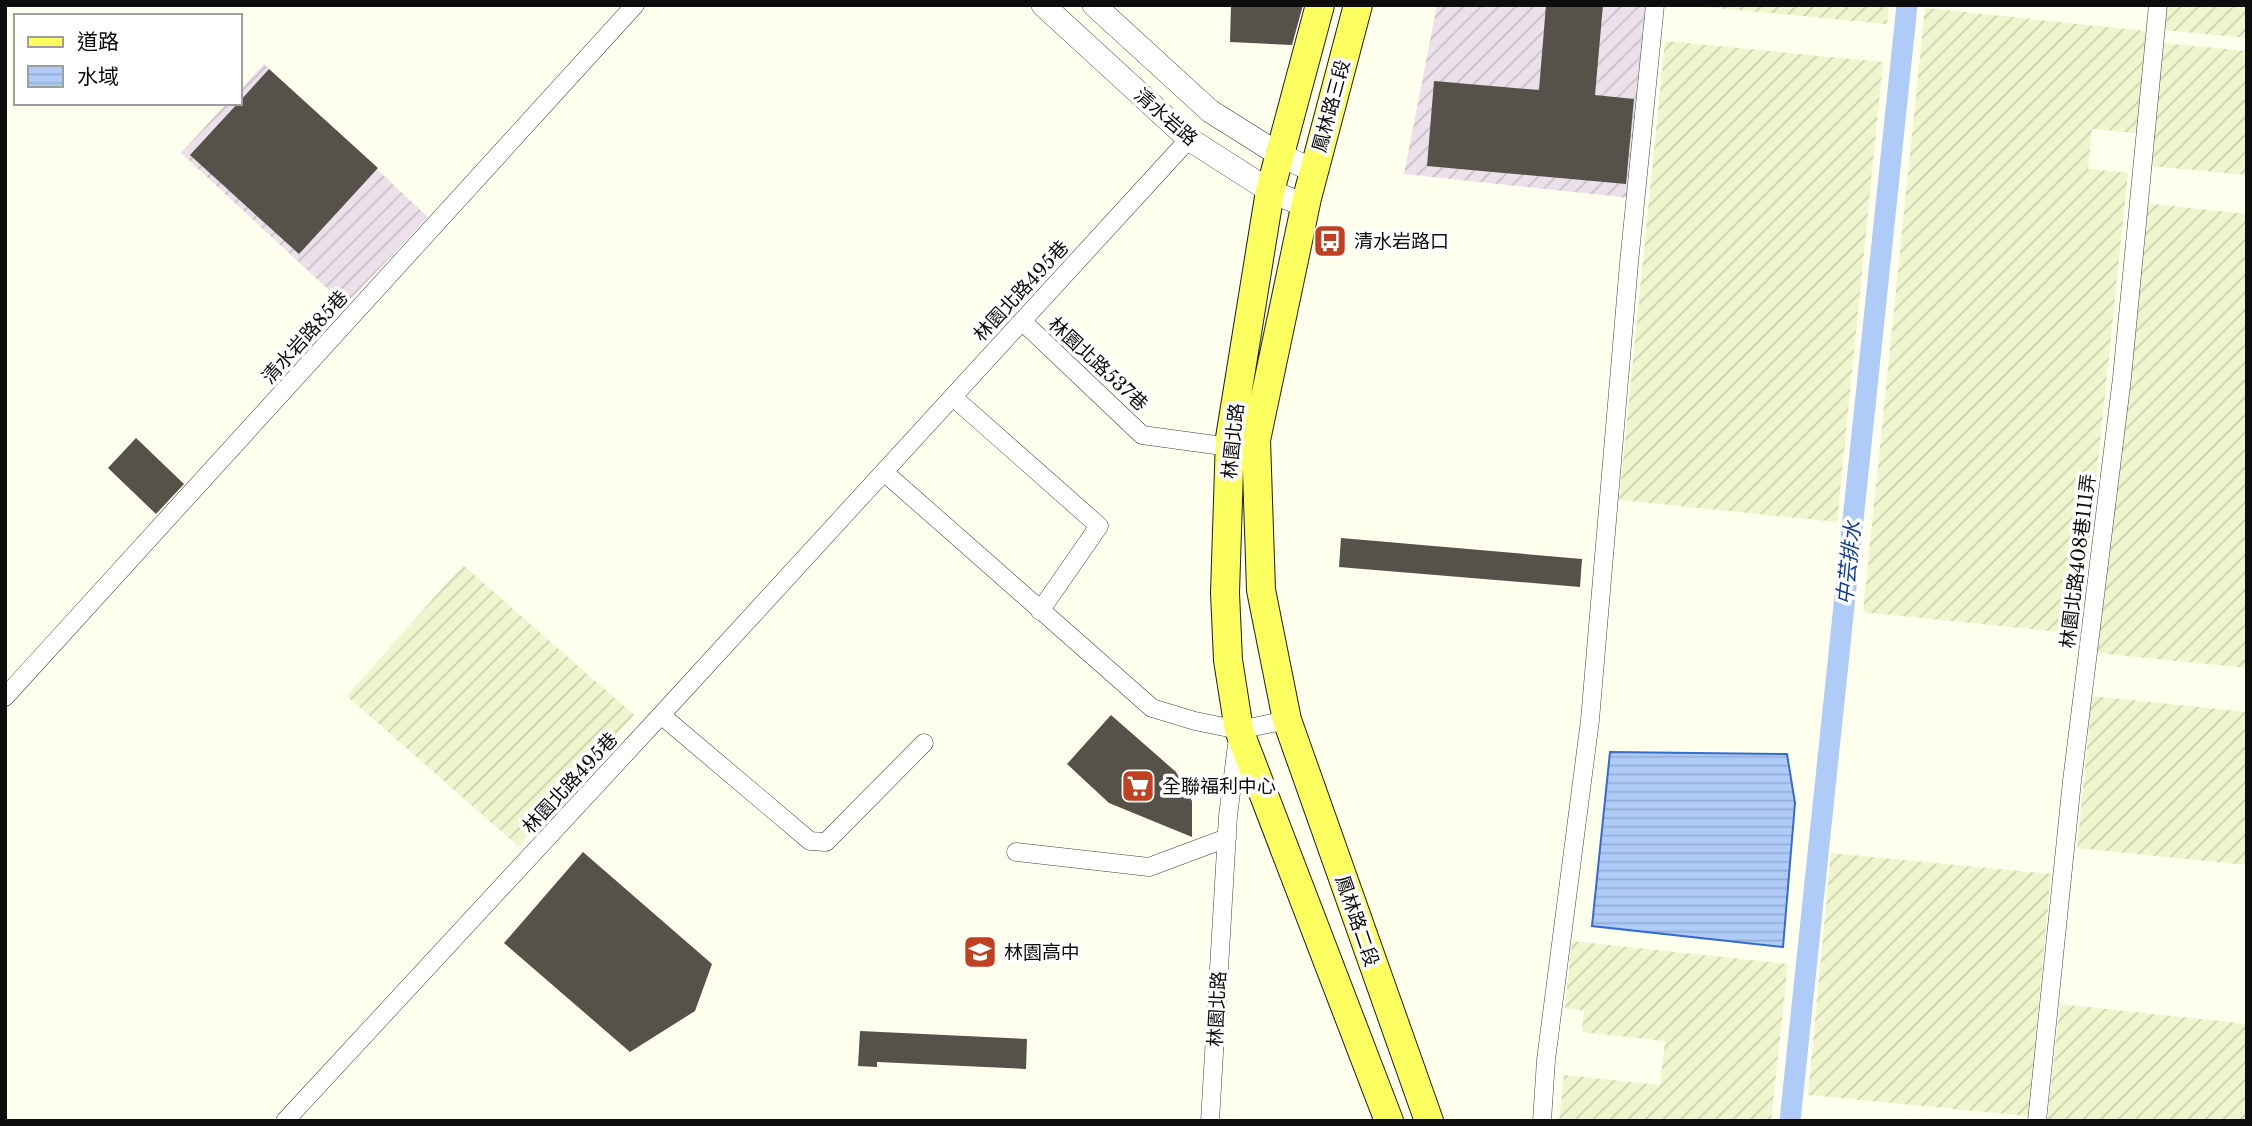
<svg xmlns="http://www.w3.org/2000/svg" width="2252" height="1126" font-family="'Libre Baskerville','Noto Sans TC',serif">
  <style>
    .industrial { fill: url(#industrial-furrows) }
    .farmland { fill: url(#farmland-furrows) }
    .water { fill: url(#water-rules); stroke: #346bd1; stroke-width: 2 }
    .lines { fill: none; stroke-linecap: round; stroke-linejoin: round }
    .canal { stroke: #afcbf8; stroke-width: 21 }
    .building { fill: #565149 }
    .minor-casing { stroke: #404040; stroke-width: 19 }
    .tertiary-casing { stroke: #404040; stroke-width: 24 }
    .primary-casing { stroke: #1e1e1e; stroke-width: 30 }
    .minor { stroke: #fff; stroke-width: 18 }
    .tertiary { stroke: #fff; stroke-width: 23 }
    .primary { stroke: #fcfd5f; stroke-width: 28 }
    .labels { text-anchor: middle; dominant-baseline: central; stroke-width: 7; stroke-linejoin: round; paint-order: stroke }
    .street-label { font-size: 19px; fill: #0d0d0d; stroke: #fff }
    .poi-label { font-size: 19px; fill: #0d0d0d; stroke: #fff; text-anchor: start }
    .water-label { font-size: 21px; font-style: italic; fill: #123fa2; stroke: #fff }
  </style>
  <defs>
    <pattern id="industrial-furrows" width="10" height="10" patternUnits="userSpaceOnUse" patternTransform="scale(1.75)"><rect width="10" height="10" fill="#ece0ea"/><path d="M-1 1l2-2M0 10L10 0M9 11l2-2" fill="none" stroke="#c9bfc8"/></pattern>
    <pattern id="farmland-furrows" width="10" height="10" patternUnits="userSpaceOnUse" patternTransform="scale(1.75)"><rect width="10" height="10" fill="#eff5cc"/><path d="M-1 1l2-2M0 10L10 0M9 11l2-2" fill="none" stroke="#ccd1ae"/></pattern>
    <pattern id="water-rules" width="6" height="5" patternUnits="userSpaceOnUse" patternTransform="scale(1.75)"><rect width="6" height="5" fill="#afcbf8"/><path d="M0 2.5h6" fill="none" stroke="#95add3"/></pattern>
  </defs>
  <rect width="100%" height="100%" fill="#feffec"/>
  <path class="industrial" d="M1437 5H1651L1630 198 1404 174Z
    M264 64 428 217 345 305 181 153 227 103H240V90Z"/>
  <path class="farmland" d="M1684 5H1889L1887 24Z
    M2166 5H2247V38L2164 30Z
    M1925 8 2146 31 2136 133 2092 129 2088 169 2128 173 2080 634 1863 612Z
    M1665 41 1883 62 1837 522 1619 500Z
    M2161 43 2247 51V175L2149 166Z
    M2144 203 2247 214V668L2097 653Z
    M463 565 634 715 518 846 347 696Z
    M2092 696 2247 712V865L2077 848Z
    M1831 853 2051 874 2028 1116 1808 1095Z
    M1572 941 1788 964 1771 1121H1559L1564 1075 1660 1085 1665 1041 1582 1032 1584 1011 1565 1008Z
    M2060 1004 2247 1024V1121H2047Z"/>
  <path class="water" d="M1610 752 1787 754 1795 803 1783 947 1592 926Z"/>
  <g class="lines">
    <path class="canal" d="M1790 1121 1907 5"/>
  </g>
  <path class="building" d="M1231 5H1303L1292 45 1230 42Z
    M1546 5H1603L1595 95 1634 99 1626 184 1427 166 1434 81 1539 90Z
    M269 69 378 168 299 254 190 155 238 103H240V101Z
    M136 438 184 484 156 514 108 468Z
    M1341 538 1582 559 1580 587 1339 567Z
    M1111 715 1176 772 1192 801V837L1109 803 1067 764Z
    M583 852 712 964 695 1011 630 1052 504 943Z
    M860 1031 1027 1039 1026 1069 877 1062V1067L858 1066Z"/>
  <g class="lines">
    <defs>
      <path id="minor" d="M1022 321 1142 435 1230 447
        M953 397 1099 526 1040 611
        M884 472 1152 708 1195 721 1239 730 1287 720
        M5 697 635 5
        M661 715 810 841 826 842 924 743
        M1016 852 1149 867 1227 838
        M285 1121 661 715 1189 139
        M1210 1121 1228 816 1238 737
        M1542 1121 1546 1060 1590 720 1629 263 1655 5
        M2037 1121 2072 781 2122 378 2158 5"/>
      <path id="tertiary" d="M1043 5 1189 139 1270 191 1306 206
        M1094 5 1210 111 1280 155 1314 171"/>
      <path id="primary" d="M1320 5 1270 191 1230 438 1225 593 1228 660 1239 730 1389 1121
        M1358 5 1307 198 1256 440 1261 590 1287 720 1429 1121"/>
    </defs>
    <use href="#minor" class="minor-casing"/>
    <use href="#tertiary" class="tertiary-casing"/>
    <use href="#primary" class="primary-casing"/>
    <use href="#minor" class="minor"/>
    <use href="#tertiary" class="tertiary"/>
    <use href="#primary" class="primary"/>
  </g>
  <defs>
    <symbol id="bus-square" viewBox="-11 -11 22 22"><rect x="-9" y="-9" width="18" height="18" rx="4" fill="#c04121" stroke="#fff"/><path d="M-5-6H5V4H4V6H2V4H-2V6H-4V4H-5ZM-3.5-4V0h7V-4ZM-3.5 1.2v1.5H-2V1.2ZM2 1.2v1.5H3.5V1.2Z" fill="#fff"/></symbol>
    <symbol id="supermarket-square" viewBox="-11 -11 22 22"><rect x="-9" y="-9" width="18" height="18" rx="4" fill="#c04121" stroke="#fff"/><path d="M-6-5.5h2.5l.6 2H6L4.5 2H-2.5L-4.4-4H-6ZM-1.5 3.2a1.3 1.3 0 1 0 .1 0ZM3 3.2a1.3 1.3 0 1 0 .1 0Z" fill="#fff"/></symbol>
    <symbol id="school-square" viewBox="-11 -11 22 22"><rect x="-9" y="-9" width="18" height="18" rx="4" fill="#c04121" stroke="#fff"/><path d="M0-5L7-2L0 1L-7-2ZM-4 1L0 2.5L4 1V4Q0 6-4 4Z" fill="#fff"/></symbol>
  </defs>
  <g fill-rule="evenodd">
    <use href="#bus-square" x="1311" y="222" width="38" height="38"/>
    <use href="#supermarket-square" x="1119" y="767" width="38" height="38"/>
    <use href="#school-square" x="961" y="933" width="38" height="38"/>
  </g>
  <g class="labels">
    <g class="street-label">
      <text transform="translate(1331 106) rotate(-75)">鳳林路三段</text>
      <text transform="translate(1166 117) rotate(41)">清水岩路</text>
      <text transform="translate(1021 291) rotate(-47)">林園北路495巷</text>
      <text transform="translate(305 337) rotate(-48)">清水岩路85巷</text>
      <text transform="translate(1098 364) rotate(43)">林園北路537巷</text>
      <text transform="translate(1233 441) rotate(-84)">林園北路</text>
      <text transform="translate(2078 561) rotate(-83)">林園北路408巷111弄</text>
      <text transform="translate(570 783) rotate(-47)">林園北路495巷</text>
      <text transform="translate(1357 921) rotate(71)">鳳林路二段</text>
      <text transform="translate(1217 1009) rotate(-87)">林園北路</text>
    </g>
    <g class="poi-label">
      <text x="1354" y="241">清水岩路口</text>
      <text x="1162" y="786">全聯福利中心</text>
      <text x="1004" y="952">林園高中</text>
    </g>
    <g class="water-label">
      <text transform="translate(1849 563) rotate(-84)">中芸排水</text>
    </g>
  </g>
  <rect width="2252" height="1126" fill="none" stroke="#0d0d0d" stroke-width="14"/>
  <rect x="14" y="14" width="228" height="91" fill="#ffffff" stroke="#9e9e9e" stroke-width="2"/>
  <rect x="28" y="37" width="35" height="10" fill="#fcfd5f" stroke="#9e9e9e" stroke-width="2"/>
  <text x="77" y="49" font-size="21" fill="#0d0d0d">道路</text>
  <rect x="28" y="66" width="35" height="21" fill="url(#water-rules)" stroke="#9e9e9e" stroke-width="2"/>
  <text x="77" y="84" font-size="21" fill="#0d0d0d">水域</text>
</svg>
